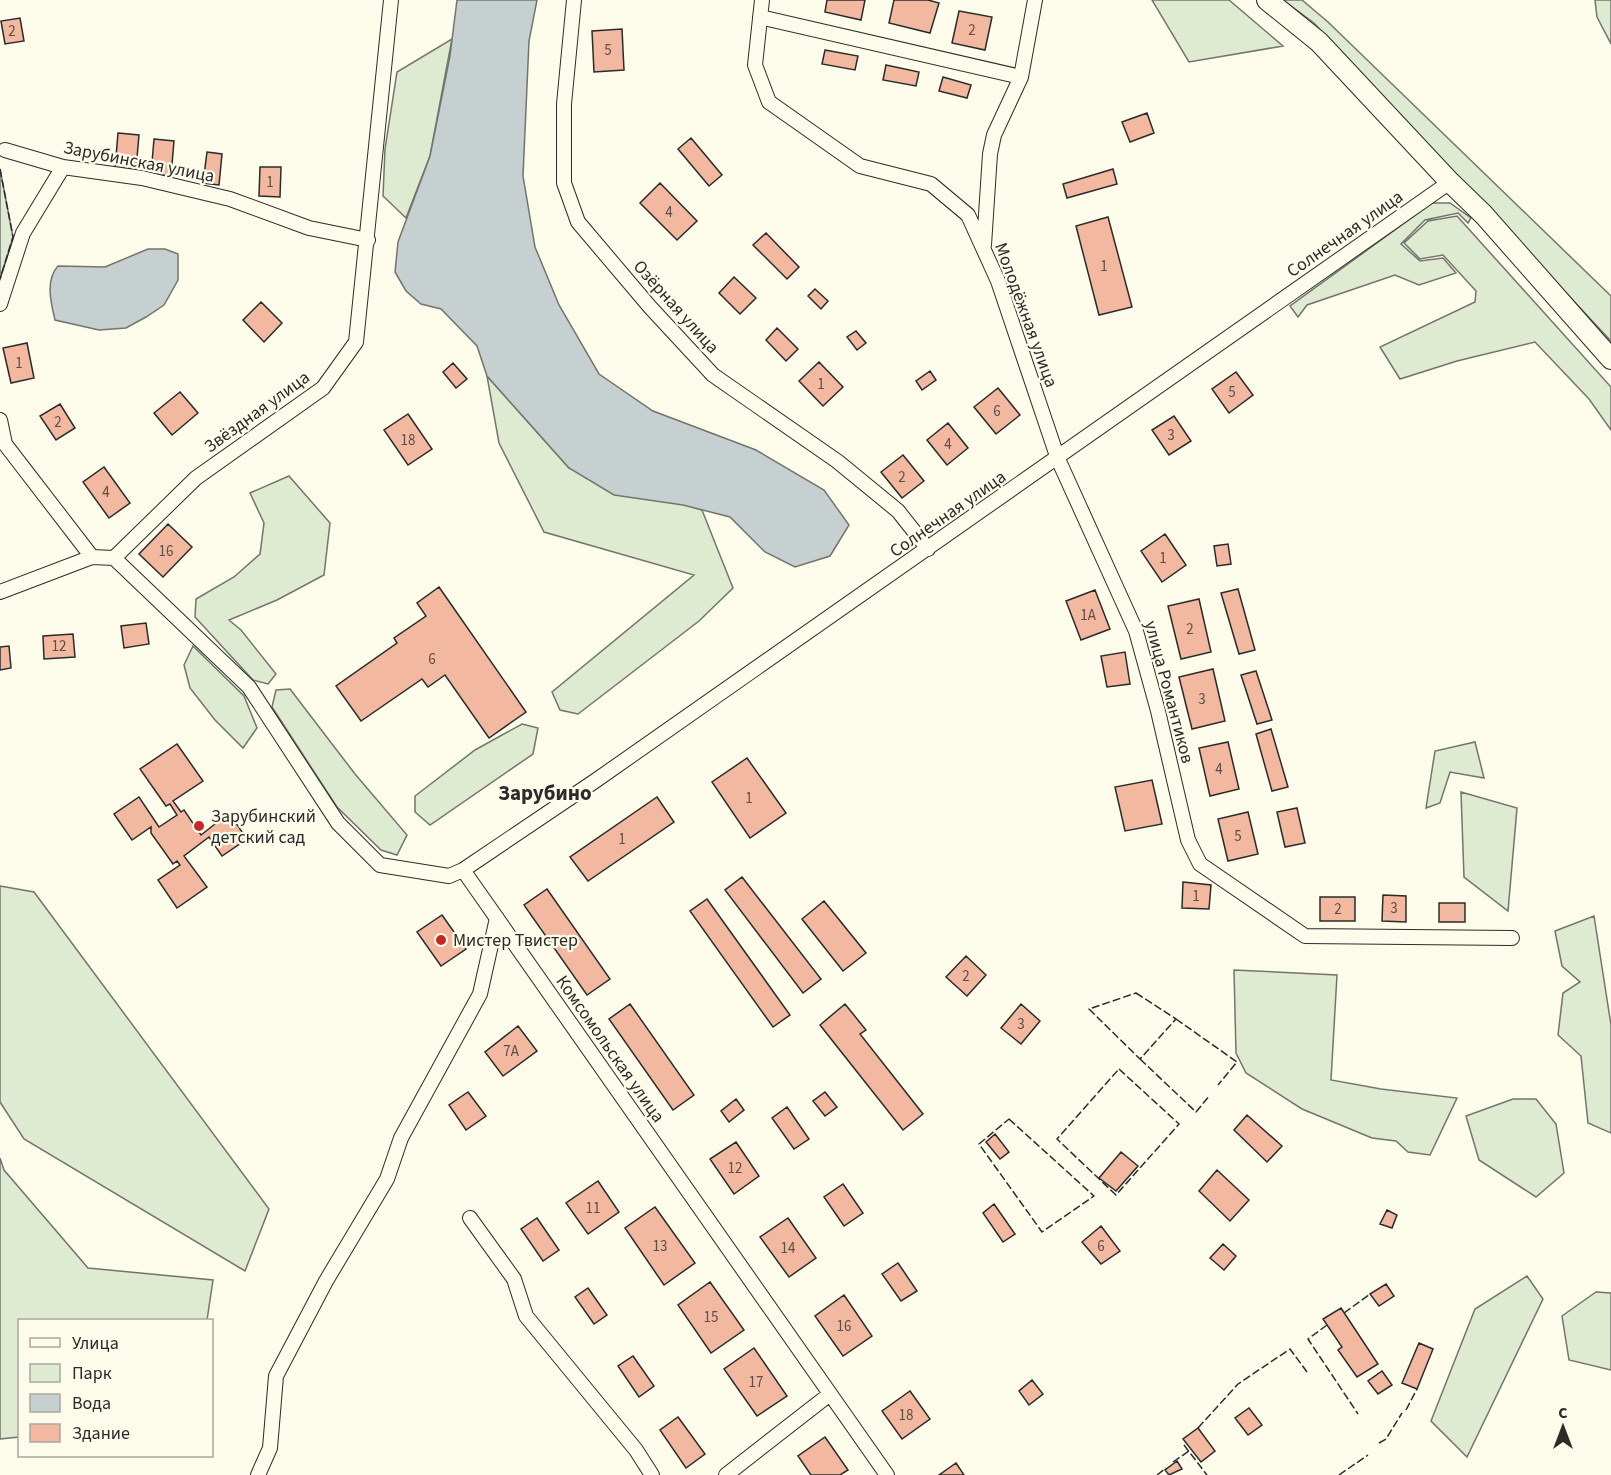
<svg xmlns="http://www.w3.org/2000/svg" width="1611" height="1475" font-family="'Source Sans 3',sans-serif">
  <style>
    .green { fill: #deebd1; stroke: #74746e; stroke-width: 1.5 }
    .water { fill: #c7d0d0; stroke: #74746e; stroke-width: 1.5 }
    .building { fill: #f2b8a0; stroke: #2b2b2b; stroke-width: 1.5 }
    .lines { fill: none; stroke-linecap: round; stroke-linejoin: round }
    .street-casing { stroke: #2b2b2b; stroke-width: 16 }
    .secondary-casing { stroke: #2b2b2b; stroke-width: 22 }
    .street { stroke: #fdfbea; stroke-width: 14 }
    .secondary { stroke: #fdfbea; stroke-width: 20 }
    .fence { stroke: #2b2b2b; stroke-width: 1.5; stroke-dasharray: 8 3; stroke-linecap: butt }
    .poi-dot { fill: #c62828; stroke: #fdfbea; stroke-width: 2 }
    .labels { text-anchor: middle; dominant-baseline: central; stroke-width: 4.5; stroke-linejoin: round; paint-order: stroke }
    .number-label { font-size: 15px; fill: #5d4e48 }
    .street-label { font-size: 18px; fill: #2b2b2b; stroke: #fdfbea }
    .poi-label { font-size: 18px; fill: #2b2b2b; stroke: #fdfbea; text-anchor: start }
    .quarter-label { font-size: 21px; font-weight: bold; fill: #2b2b2b; stroke: #fdfbea }
  </style>
  <rect width="100%" height="100%" fill="#fdfbea"/>
  <path class="green" d="M1152 0H1229L1283 46 1189 62Z
    M1283 0H1302L1328 22 1611 296V341L1314 23Z
    M1595 0H1611V44L1597 17Z
    M452 39 430 156 406 218 383 196 385 149 397 72Z
    M0 169 13 237 0 279Z
    M1432 203H1450L1471 218 1468 223 1458 213 1425 220 1401 244 1420 261 1443 258 1456 273 1419 285 1395 275 1307 305 1298 317 1290 306Z
    M1457 216 1611 387V430L1589 399 1535 342 1457 361 1400 379 1380 347 1475 302 1476 291 1443 255 1420 259 1404 243 1428 221Z
    M487 376 569 468 702 510 733 588 699 621 578 714 560 710 552 692 694 575 544 532 499 443Z
    M289 476 330 523 324 575 277 600 229 620 241 630 276 674 268 684 253 680 195 617 196 599 234 577 260 554 264 523 250 493Z
    M193 646 244 696 257 728 243 748 215 720 190 688 184 665Z
    M290 689 355 774 407 835 397 855 381 850 337 807 272 707 276 690Z
    M522 724 538 728 533 754 430 825 415 812V796L475 750Z
    M1475 742 1484 778 1450 772 1440 803 1426 808 1435 751Z
    M1461 792 1517 808 1508 911 1464 877Z
    M0 886 34 892 269 1209 245 1271 24 1139 0 1102Z
    M1594 916 1611 1025V1133L1588 1123 1581 1056 1558 1035 1563 993 1580 982 1562 966 1555 931Z
    M1234 970 1337 975 1331 1080 1381 1089 1457 1098 1430 1155 1408 1152 1396 1141 1372 1138 1302 1109 1246 1073 1236 1053Z
    M1513 1099H1536L1556 1124 1564 1173 1536 1197 1479 1160 1466 1116Z
    M0 1158 4 1170 88 1268 213 1280 207 1320H20L19 1437 0 1439Z
    M1527 1276 1543 1299 1467 1457 1431 1421 1475 1309Z
    M1596 1292 1611 1293V1370L1569 1360 1562 1316Z"/>
  <path class="water" d="M457 0H537L529 41 523 176 535 247 559 305 599 374 653 411 756 450 824 490 849 525 830 556 795 567 765 552 730 517 683 505 614 495 569 468 487 376 477 346 441 309 421 304 406 291 395 272 398 242 430 156 450 56Z
    M148 249H165L178 254V280L164 305 146 317 126 328 99 330 55 320C51 303 45 280 58 266L105 267Z"/>
  <path class="building" d="M827 0H865L861 20 825 12Z
    M894 0H928L939 3 930 33 889 23Z
    M959 11 992 17 985 50 952 43Z
    M20 18 24 41 5 44 1 21Z
    M622 29 624 70 594 72 592 31Z
    M825 50 858 56 855 70 822 64Z
    M886 65 919 72 916 86 883 80Z
    M943 77 971 85 967 98 939 91Z
    M1147 113 1154 133 1130 142 1122 122Z
    M118 133 139 135 136 169 115 168Z
    M691 138 722 175 709 186 678 149Z
    M154 139 174 141 171 176 151 174Z
    M207 152 222 154 219 185 203 183Z
    M260 167H281L280 197 259 196Z
    M1113 169 1117 184 1067 198 1063 184Z
    M660 183 697 221 677 240 640 203Z
    M1108 217 1132 307 1099 315 1076 226Z
    M766 233 799 267 787 279 753 245Z
    M734 277 756 298 740 314 719 293Z
    M815 289 828 301 821 309 808 296Z
    M261 302 282 323 264 342 243 320Z
    M777 328 798 349 786 361 766 340Z
    M856 331 866 343 857 350 847 337Z
    M27 343 34 378 11 383 3 348Z
    M819 362 843 387 823 406 799 381Z
    M453 363 467 379 456 388 443 372Z
    M930 371 936 380 922 390 916 381Z
    M1236 372 1253 395 1229 413 1212 389Z
    M998 388 1020 415 996 434 974 407Z
    M180 392 198 413 172 435 154 413Z
    M60 404 75 428 56 440 40 416Z
    M408 414 432 449 408 465 384 430Z
    M1174 416 1191 441 1169 455 1152 430Z
    M948 423 968 448 947 465 927 440Z
    M903 455 924 481 902 498 881 472Z
    M104 467 130 503 109 518 83 482Z
    M168 524 192 547 163 577 139 554Z
    M1165 534 1186 565 1162 582 1141 551Z
    M1228 544 1231 564 1217 566 1214 546Z
    M439 587 526 712 489 738 445 675 428 687 422 679 361 721 336 686 397 643 394 638 426 616 417 603Z
    M1238 589 1255 650 1239 654 1221 593Z
    M1095 590 1110 629 1081 640 1066 601Z
    M1199 599 1211 652 1181 659 1168 606Z
    M146 623 149 644 124 648 121 626Z
    M73 634 75 657 44 659 43 636Z
    M9 646 11 668 0 670V647Z
    M1125 652 1130 684 1107 687 1101 656Z
    M1213 669 1225 721 1192 729 1179 677Z
    M1256 671 1272 720 1257 724 1241 675Z
    M1271 729 1288 787 1272 791 1256 734Z
    M1228 742 1239 789 1210 796 1199 748Z
    M177 744 203 781 173 801 181 812 184 810 201 835 229 813 247 839 222 856 209 837 184 856 207 887 177 908 158 880 180 865 177 861 173 864 151 833V827L132 840 114 814 139 797 159 827 177 815 170 804 166 806 140 769Z
    M747 758 786 813 750 838 712 782Z
    M1152 780 1162 824 1125 831 1115 787Z
    M657 797 674 822 588 881 570 857Z
    M1297 808 1305 843 1285 847 1277 812Z
    M1248 812 1258 854 1228 861 1218 819Z
    M742 877 821 979 803 993 725 890Z
    M1183 882 1211 885 1209 909 1182 908Z
    M547 889 610 979 587 995 524 905Z
    M1383 895 1406 896V922L1382 921Z
    M1320 897H1355V921H1320Z
    M707 899 790 1015 773 1027 690 911Z
    M824 901 866 953 843 971 802 919Z
    M1439 903H1465V922H1439Z
    M442 915 466 949 441 966 417 932Z
    M966 956 986 975 967 996 946 977Z
    M630 1004 694 1095 673 1110 609 1019Z
    M845 1004 866 1030 860 1034 923 1114 903 1130 820 1025Z
    M1021 1004 1040 1021 1021 1044 1001 1028Z
    M518 1026 537 1051 503 1076 485 1052Z
    M468 1092 486 1116 466 1130 449 1105Z
    M825 1092 837 1107 825 1116 813 1101Z
    M736 1099 744 1110 729 1122 721 1111Z
    M787 1107 809 1139 794 1149 772 1118Z
    M1247 1115 1282 1146 1267 1162 1234 1130Z
    M995 1134 1009 1152 1000 1159 986 1142Z
    M736 1142 759 1176 734 1194 710 1159Z
    M1121 1152 1138 1166 1116 1191 1099 1178Z
    M1217 1170 1249 1200 1230 1221 1199 1191Z
    M598 1181 619 1212 588 1234 566 1203Z
    M843 1184 863 1213 844 1226 824 1197Z
    M994 1204 1015 1234 1003 1242 983 1213Z
    M655 1207 695 1263 664 1285 625 1228Z
    M1387 1210 1397 1215 1392 1228 1380 1224Z
    M537 1218 559 1250 543 1261 521 1229Z
    M788 1218 816 1258 789 1277 760 1237Z
    M1101 1226 1120 1251 1101 1264 1082 1242Z
    M1223 1244 1236 1256 1224 1270 1210 1258Z
    M898 1263 917 1291 901 1301 882 1274Z
    M710 1282 744 1330 711 1353 678 1305Z
    M1386 1284 1394 1296 1379 1306 1370 1294Z
    M588 1288 607 1315 594 1324 575 1297Z
    M844 1295 872 1336 843 1356 815 1316Z
    M1341 1308 1378 1364 1357 1377 1338 1350 1342 1347 1323 1319Z
    M1419 1343 1433 1349 1417 1389 1402 1383Z
    M754 1348 787 1396 757 1416 724 1369Z
    M633 1356 654 1386 639 1397 618 1366Z
    M1382 1371 1392 1385 1378 1394 1368 1381Z
    M1032 1380 1043 1394 1029 1405 1019 1391Z
    M910 1391 930 1419 902 1439 882 1411Z
    M1249 1408 1262 1425 1248 1435 1235 1418Z
    M678 1417 705 1454 686 1468 660 1430Z
    M1198 1428 1215 1451 1201 1462 1183 1439Z
    M825 1437 848 1470 840 1475H811L798 1456Z
    M1177 1461 1182 1469 1169 1475 1165 1470Z
    M956 1463 964 1475H939Z"/>
  <g class="lines">
    <defs>
      <path id="street" d="M574 0 564 104V183L578 222 650 307 713 375 837 461 898 511 928 549
        M762 0 755 65 769 102 860 166 931 184 968 215 998 281 1058 459 1136 631 1158 711 1188 840 1200 864 1305 936 1512 938
        M760 17 1021 77
        M5 150 63 167 142 178 230 199 309 228 368 240
        M984 245 990 154 994 135 1021 77 1035 0
        M0 304 23 233 63 167
        M0 420 5 444 92 557
        M114 558 249 687 338 823 380 865 449 876 463 870 595 781 1450 182
        M0 592 92 557 114 558 196 478 323 388 356 342 391 0
        M463 870 887 1475
        M470 1218 514 1279 526 1316 636 1450 652 1475
        M258 1475 270 1448 276 1376 326 1281 387 1179 401 1138 480 994 497 918
        M726 1475 830 1394"/>
      <path id="secondary" d="M1267 0 1319 42 1450 182 1484 215 1611 359"/>
    </defs>
    <use href="#street" class="street-casing"/>
    <use href="#secondary" class="secondary-casing"/>
    <use href="#street" class="street"/>
    <use href="#secondary" class="secondary"/>
    <path class="fence" d="M0 169 13 237 0 279
      M1136 993 1176 1019 1140 1059 1089 1009Z
      M1176 1019 1237 1062 1218 1085
      M1140 1059 1196 1112 1210 1095
      M1119 1069 1179 1124 1116 1195 1057 1139Z
      M1009 1119 1094 1196 1042 1232 979 1144Z
      M1344 1313 1370 1294
      M1327 1325 1308 1339 1358 1414
      M1406 1410 1417 1389
      M1198 1428 1238 1384 1290 1349 1307 1372
      M1379 1443 1386 1439 1402 1413
      M1184 1445 1207 1475
      M1173 1462 1189 1451
      M1157 1475 1166 1468
      M1339 1475 1368 1455"/>
  </g>
  <g class="poi-dot">
    <circle cx="199" cy="826" r="6"/>
    <circle cx="441" cy="940" r="6"/>
  </g>
  <g class="labels">
    <g class="number-label">
      <text x="972" y="30">2</text>
      <text x="12" y="31">2</text>
      <text x="608" y="50">5</text>
      <text x="270" y="182">1</text>
      <text x="669" y="212">4</text>
      <text x="1104" y="266">1</text>
      <text x="19" y="363">1</text>
      <text x="821" y="384">1</text>
      <text x="1232" y="392">5</text>
      <text x="997" y="411">6</text>
      <text x="58" y="422">2</text>
      <text x="1171" y="435">3</text>
      <text x="408" y="440">18</text>
      <text x="948" y="444">4</text>
      <text x="902" y="477">2</text>
      <text x="106" y="492">4</text>
      <text x="166" y="551">16</text>
      <text x="1163" y="558">1</text>
      <text x="1088" y="615">1А</text>
      <text x="1190" y="629">2</text>
      <text x="59" y="646">12</text>
      <text x="432" y="659">6</text>
      <text x="1202" y="699">3</text>
      <text x="1219" y="769">4</text>
      <text x="749" y="798">1</text>
      <text x="1238" y="836">5</text>
      <text x="622" y="839">1</text>
      <text x="1196" y="896">1</text>
      <text x="1394" y="908">3</text>
      <text x="1338" y="909">2</text>
      <text x="966" y="976">2</text>
      <text x="1021" y="1024">3</text>
      <text x="511" y="1051">7А</text>
      <text x="735" y="1168">12</text>
      <text x="593" y="1208">11</text>
      <text x="660" y="1246">13</text>
      <text x="1101" y="1246">6</text>
      <text x="788" y="1248">14</text>
      <text x="711" y="1317">15</text>
      <text x="844" y="1326">16</text>
      <text x="756" y="1382">17</text>
      <text x="906" y="1415">18</text>
    </g>
    <g class="street-label">
      <text transform="translate(139 162) rotate(11)">Зарубинская улица</text>
      <text transform="translate(1345 234) rotate(-35)">Солнечная улица</text>
      <text transform="translate(676 307) rotate(48)">Озёрная улица</text>
      <text transform="translate(1026 315) rotate(70)">Молодёжная улица</text>
      <text transform="translate(257 412) rotate(-36)">Звёздная улица</text>
      <text transform="translate(948 514) rotate(-35)">Солнечная улица</text>
      <text transform="translate(1169 692) rotate(75)">улица Романтиков</text>
      <text transform="translate(610 1049) rotate(55)">Комсомольская улица</text>
    </g>
    <g class="poi-label">
      <text x="211" y="816">Зарубинский<tspan x="211" dy="21">детский сад</tspan></text>
      <text x="453" y="940">Мистер Твистер</text>
    </g>
    <g class="quarter-label">
      <text x="545" y="793">Зарубино</text>
    </g>
  </g>
  <rect x="18" y="1319" width="195" height="138" fill="#fdfbea" stroke="#a9a89e" stroke-width="1.5"/>
  <rect x="30" y="1338" width="30" height="9" fill="#fdfbea" stroke="#a9a89e" stroke-width="1.5"/>
  <text x="72" y="1349" font-size="18" fill="#2b2b2b">Улица</text>
  <rect x="30" y="1364" width="30" height="18" fill="#deebd1" stroke="#a9a89e" stroke-width="1.5"/>
  <text x="72" y="1379" font-size="18" fill="#2b2b2b">Парк</text>
  <rect x="30" y="1394" width="30" height="18" fill="#c7d0d0" stroke="#a9a89e" stroke-width="1.5"/>
  <text x="72" y="1409" font-size="18" fill="#2b2b2b">Вода</text>
  <rect x="30" y="1424" width="30" height="18" fill="#f2b8a0" stroke="#a9a89e" stroke-width="1.5"/>
  <text x="72" y="1439" font-size="18" fill="#2b2b2b">Здание</text>
  <g transform="translate(1563 1427)" stroke="#fdfbea" stroke-width="4.5" paint-order="stroke">
  <path d="M0-4.5L10 22L0 15L-10 22Z" fill="#2b2b2b"/>
  <text y="-9" font-size="16" font-weight="bold" text-anchor="middle" fill="#2b2b2b">С</text>
  </g>
</svg>
